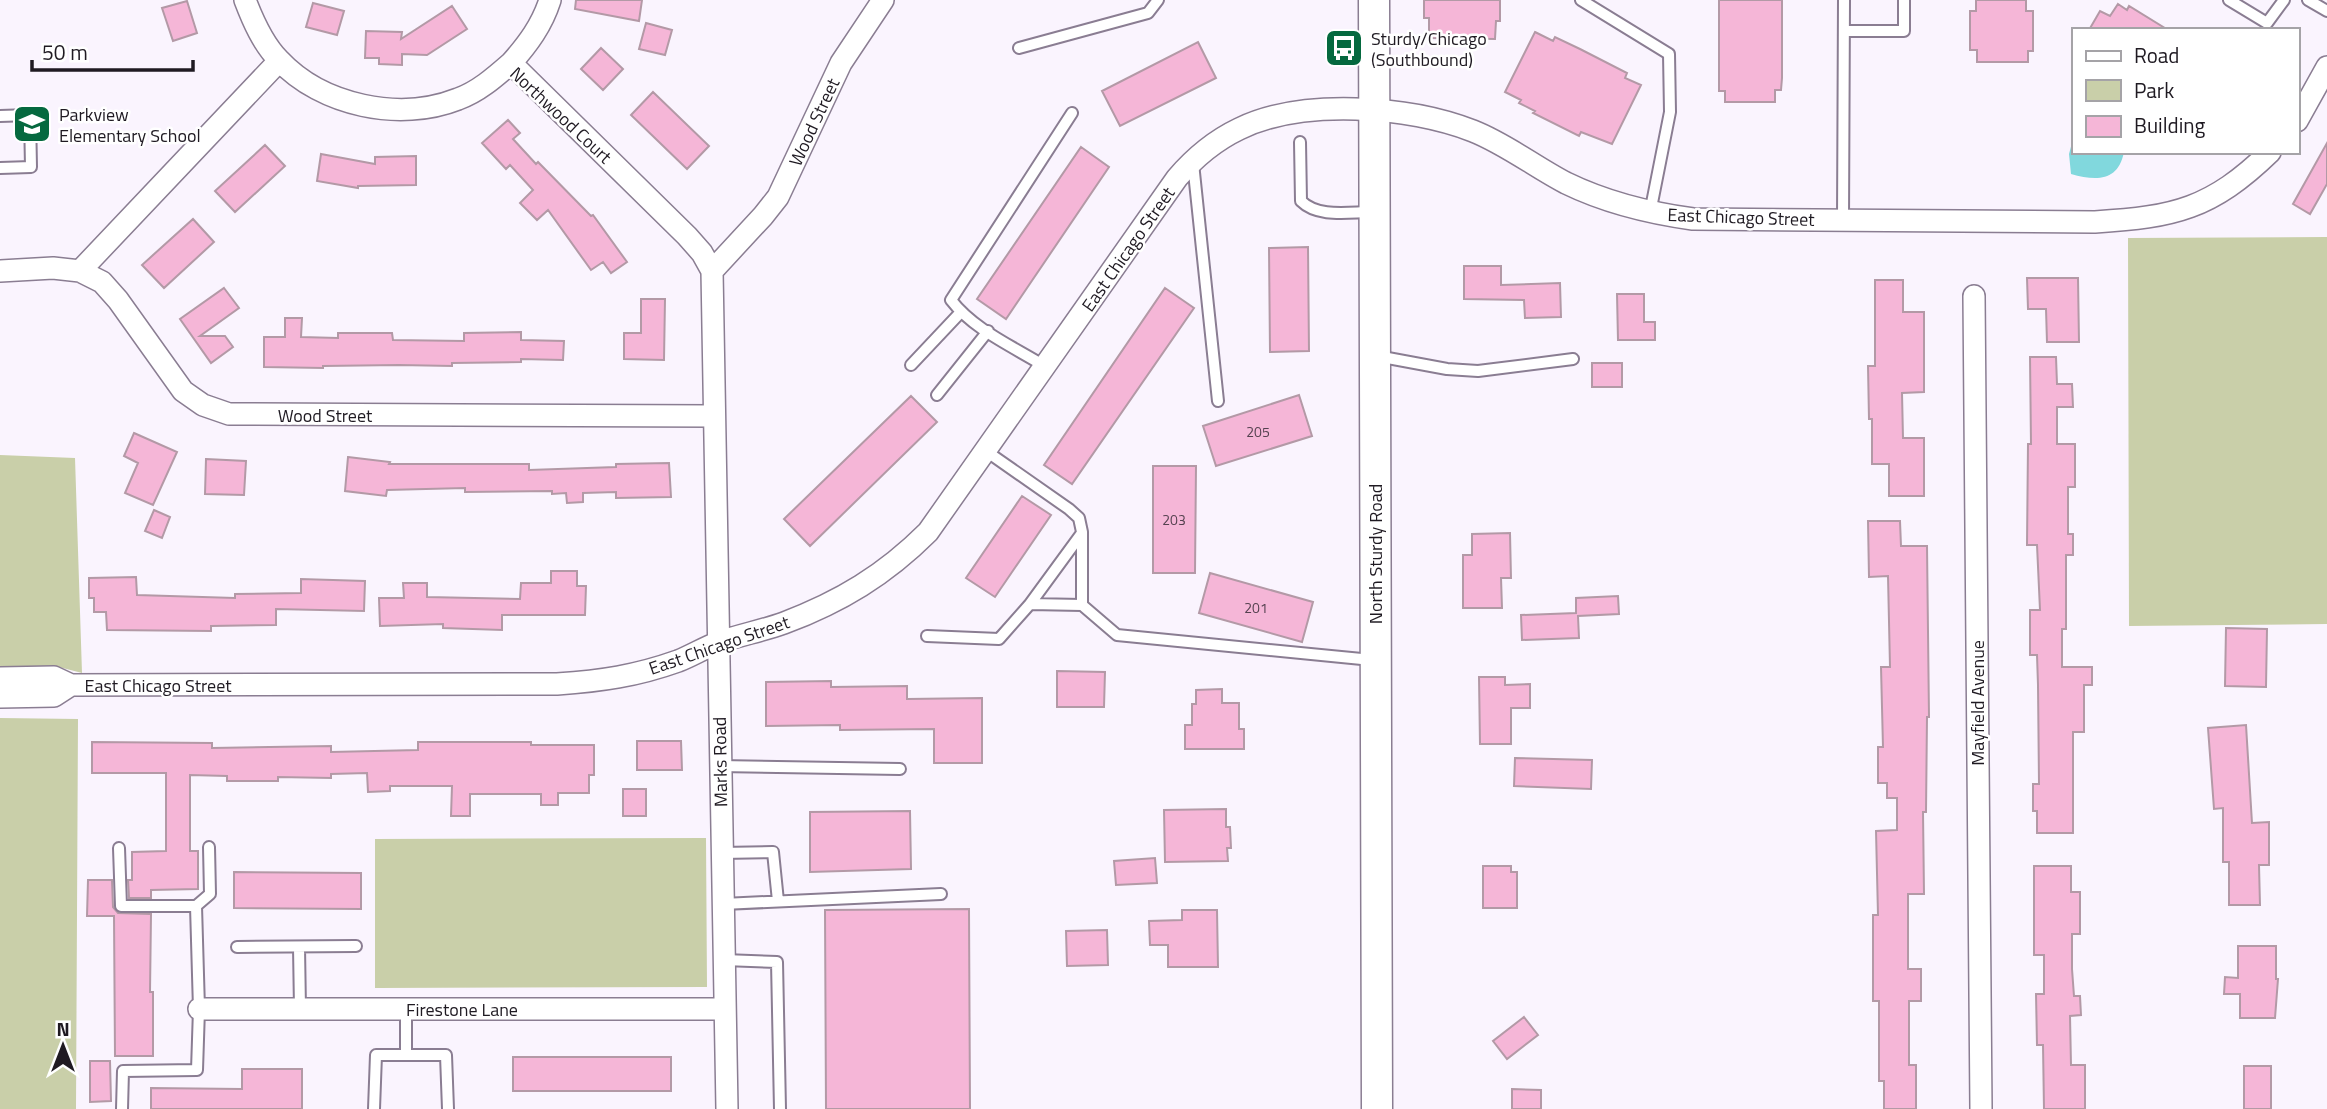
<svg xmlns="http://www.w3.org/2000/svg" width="2327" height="1109" font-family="'Titillium Web',sans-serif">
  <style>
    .green { fill: #c9cfa9 }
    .water { fill: #81d8dd }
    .building { fill: #f5b6d7; stroke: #b399a6; stroke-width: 2 }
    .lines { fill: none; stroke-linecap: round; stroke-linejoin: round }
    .lane-casing { stroke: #8a7d92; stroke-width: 14 }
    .street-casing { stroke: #8a7d92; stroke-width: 24 }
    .secondary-casing { stroke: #8a7d92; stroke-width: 33 }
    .lane { stroke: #fff; stroke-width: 10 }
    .street { stroke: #fff; stroke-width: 21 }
    .secondary { stroke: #fff; stroke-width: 30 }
    .labels { text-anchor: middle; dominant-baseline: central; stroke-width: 5; stroke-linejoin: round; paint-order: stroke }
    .number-label { font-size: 14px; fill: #54414f }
    .poi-label { font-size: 18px; fill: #1f1a22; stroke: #fff; text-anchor: start }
    .street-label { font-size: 18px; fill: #1f1a22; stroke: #fff }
  </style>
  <rect width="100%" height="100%" fill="#faf4fe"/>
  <path class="green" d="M2327 237V624L2129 626 2128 238Z
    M0 455 75 458 82 673 59 667 0 668Z
    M0 718 78 719 76 1109H0Z
    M706 838 707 987 375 988V839Z"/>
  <path class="water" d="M2073 139V152H2124C2118 182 2096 181 2071 174L2069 154Z"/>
  <path class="building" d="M576 0H642L639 21 575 9Z
    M1424 0H1500V21H1496L1495 39 1429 38V18H1424Z
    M1719 0H1782V78L1781 90H1775V102H1725V91H1719Z
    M1976 0H2026V11H2033V51H2028V62H1977V50H1970V11H1976Z
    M187 1 197 33 173 41 162 8Z
    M313 3 344 11 337 35 306 27Z
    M2118 4 2127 10 2129 6 2168 30H2089L2100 11 2110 16Z
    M452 6 467 29 427 55 402 54V65L379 64V58H365L366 31 402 32 401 39Z
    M646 23 672 30 665 55 639 49Z
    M1535 32 1553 41 1555 37 1580 49 1627 73 1625 78 1641 85 1612 144 1581 132 1579 136 1533 113 1535 111 1519 103 1521 100 1505 92Z
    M1198 42 1216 78 1120 126 1102 91Z
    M601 48 623 69 603 90 581 69Z
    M653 92 709 146 687 169 631 115Z
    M508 120 520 133 513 139 536 164 538 162 591 216 593 215 627 262 611 273 603 262 591 270 548 210 537 220 520 203 533 190 510 165 506 169 482 143Z
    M2327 143V184L2310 214 2293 204Z
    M265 145 285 166 235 212 215 191Z
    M1081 147 1109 167 1006 319 977 299Z
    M321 154 375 164V157L416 156V185L358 186V188L317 181Z
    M193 219 214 242 164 288 142 265Z
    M1308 247 1309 351 1270 352 1269 248Z
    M1464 266H1501V285L1560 283 1561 317 1525 318 1524 300 1464 299Z
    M2027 278H2078L2079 342H2047L2046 309H2028Z
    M1875 280H1903V312H1924V392L1902 393 1903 438H1924V496H1889V464H1872V419H1869L1868 366H1875Z
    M224 288 239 308 200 336H225L233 347 211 363 180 319Z
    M1165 288 1194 308 1072 484 1044 465Z
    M1617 294H1644V322H1655V340H1618Z
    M641 299H665L664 360 624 359V333H641Z
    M285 318H302L301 337 338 338V333H392L393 340 464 341V333L521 332V340L564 341 563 360 521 359V362L452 363V366L399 365 323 366V368L264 367V337H285Z
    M2030 357H2056L2057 384H2072L2073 407H2057V444H2075V487H2068V534H2073V555H2066V629H2062V667H2092V685H2084V732H2073V833H2037V811H2033V784H2039L2038 685 2037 655H2030V610H2040L2037 545H2027L2028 444H2031Z
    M1592 363H1622V387H1592Z
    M1299 395 1312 436 1216 466 1203 426Z
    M911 396 937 422 810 546 784 519Z
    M134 433 177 452 153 505 125 493 138 463 124 456Z
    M348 457 390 462 389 464H529V470L616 467V464L669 463 671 497 616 498V492L583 493V502L567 503 566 493 552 494V491L465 492V488L387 490 386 496 345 491Z
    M206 459 246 461 244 495 205 494Z
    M1153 466H1196L1195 573H1153Z
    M1022 496 1051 515 995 597 966 578Z
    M154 510 170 517 162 538 145 531Z
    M1868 521H1900L1901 546H1927L1929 717H1927L1926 812H1923L1924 894H1908V969H1921V1001H1909V1065H1916V1109H1884V1081H1879V1001H1873V915H1878L1876 831 1897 830V798H1887V783H1878V747H1883L1881 667H1890L1888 576 1869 577Z
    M1510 533 1511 578H1501L1502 608H1463V555H1472V534Z
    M551 571H577V586H586L585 615H502V630L443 628V624L380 626 379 598H404L403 583H427V597L520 599 521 583H551Z
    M1210 573 1313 602 1302 642 1199 613Z
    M136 577 137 595 235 598V594L301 593V579L365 581 364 611 276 609V625L211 626V631L107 630 106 612H94V598H89V578Z
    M1618 596 1619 614 1578 616 1579 638 1522 640 1521 615 1576 613V598Z
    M2226 628 2267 629 2266 687 2225 686Z
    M1057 671 1105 672 1104 707H1057Z
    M1479 677H1505V685L1530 684V708H1511V744H1480Z
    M831 681V687L907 686V699L982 698V763H934V729L840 730V725L766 726V682Z
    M1222 689V703H1239V729H1244V749H1185V725H1192V704H1196V690Z
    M2246 725 2252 823 2269 822V865H2259L2260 905H2229V862H2223V808L2214 809 2208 728Z
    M637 741H681L682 770H637Z
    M92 742 212 743V748L331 746V752L418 750V742H531V745H594V775H589V793H558V805H541V794H470V816H451L452 786H390V791L368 792 367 773 331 774V778L278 777V781H227V776L190 775V851H198V889L151 890V898H129L128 880H132V852L166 851V773H92Z
    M1515 758 1592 760 1591 789 1514 786Z
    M623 789H646V816H623Z
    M1226 809V827H1230L1231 848H1227L1228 861 1165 862 1164 810Z
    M910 811 911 869 810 872V812Z
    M1155 858 1157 883 1116 885 1114 861Z
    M1483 866H1511V872H1517V908H1483Z
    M2034 866H2071V892H2080V934H2072V969L2074 996H2080L2081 1015 2070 1016 2071 1065H2085V1109H2044L2043 1045H2037L2036 994H2044V955H2034Z
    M234 872 361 873V909L234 908Z
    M88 880H112L113 907 118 913 151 914 150 992H153V1056H115L114 916H87Z
    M969 909 970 1109H826L825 910Z
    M1182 910H1217L1218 967H1168V945H1150L1149 921 1182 920Z
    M1107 930 1108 965 1067 966 1066 931Z
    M2238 946H2276V979H2278L2275 1018H2240V994H2224L2225 977 2238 978Z
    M1524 1017 1538 1035 1507 1059 1493 1041Z
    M513 1057H671V1091H513Z
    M90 1061H110L111 1101 90 1102Z
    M2244 1066H2271V1109H2244Z
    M242 1069H302V1109H151V1088L242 1089Z
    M1512 1089 1541 1090V1109H1512Z"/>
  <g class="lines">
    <defs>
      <path id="lane" d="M1581 0 1669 54 1670 112 1650 213
        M2229 0 2267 23 2284 0
        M2308 0 2327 11
        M1844 31H1904V0
        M1019 48 1148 13 1158 0
        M0 116 30 115 31 167 0 168
        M1300 142 1301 201C1318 218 1349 212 1371 212
        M1193 163 1218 401
        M1843 220 1844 0
        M1377 356 1447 369 1478 371 1573 359
        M911 365 960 313
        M1046 367C1014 347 974 330 951 300L1072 113
        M937 395 988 331
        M986 451 1069 509 1079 518 1082 532V605L1117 635 1372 660
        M1030 604 1082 533
        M927 636 999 639 1030 604 1082 605
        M719 766 900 769
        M119 848 121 906H196L199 1009 197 1070 123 1071 122 1109
        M721 853 773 852 778 901
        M723 904 941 894
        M196 906 210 894 209 847
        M237 947 356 946
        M299 947 300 1009
        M724 960 777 962 780 1109
        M406 1009V1055
        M374 1109 376 1055H446L448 1109"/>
      <path id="street" d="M245 0C253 21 263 44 279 60 322 106 400 122 458 99 478 92 495 77 511 63L687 236 702 253 712 271 727 1109
        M511 63C528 44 542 25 550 0
        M2297 121 2327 67
        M0 271 53 268 80 271 102 282 118 300 183 391 203 405 229 414 714 416
        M80 271 279 61
        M712 271 763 216 778 197 841 63 883 0
        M1974 296 1981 1109
        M0 678 54 677 71 685 557 684C601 681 636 676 678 661 691 656 704 648 717 643 739 635 762 631 784 623 840 602 885 575 928 532L1177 178C1195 157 1214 141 1239 129 1302 98 1409 106 1473 131 1506 144 1535 167 1566 183 1607 203 1649 213 1693 219L2095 222C2175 217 2211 209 2270 152
        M0 697 54 696 71 685
        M199 1009H725"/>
      <path id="secondary" d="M1374 0 1377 1109"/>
    </defs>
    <use href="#lane" class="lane-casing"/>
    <use href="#street" class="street-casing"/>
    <use href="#secondary" class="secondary-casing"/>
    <use href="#lane" class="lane"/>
    <use href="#street" class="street"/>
    <use href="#secondary" class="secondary"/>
  </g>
  <defs>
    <symbol id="bus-square" viewBox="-11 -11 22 22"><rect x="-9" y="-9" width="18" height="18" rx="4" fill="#05693f" stroke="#fff"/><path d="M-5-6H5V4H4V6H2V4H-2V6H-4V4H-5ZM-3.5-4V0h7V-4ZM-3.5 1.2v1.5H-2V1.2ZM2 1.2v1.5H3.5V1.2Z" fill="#fff"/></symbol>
    <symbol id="school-square" viewBox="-11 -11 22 22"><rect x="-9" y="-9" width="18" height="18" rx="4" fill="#05693f" stroke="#fff"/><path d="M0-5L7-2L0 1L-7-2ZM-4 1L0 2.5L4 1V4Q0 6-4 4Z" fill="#fff"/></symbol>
  </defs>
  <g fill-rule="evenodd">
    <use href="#bus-square" x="1322" y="26" width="44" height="44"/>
    <use href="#school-square" x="10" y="102" width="44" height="44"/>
  </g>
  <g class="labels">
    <g class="number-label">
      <text x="1258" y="431">205</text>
      <text x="1174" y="519">203</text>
      <text x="1256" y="607">201</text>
    </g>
    <g class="poi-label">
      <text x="1371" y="38">Sturdy/Chicago<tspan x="1371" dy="21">(Southbound)</tspan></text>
      <text x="59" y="114">Parkview<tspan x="59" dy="21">Elementary School</tspan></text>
    </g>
    <g class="street-label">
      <text transform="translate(561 115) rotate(43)">Northwood Court</text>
      <text transform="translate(814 122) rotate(-65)">Wood Street</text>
      <text transform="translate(1741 217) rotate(2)">East Chicago Street</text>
      <text transform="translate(1128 249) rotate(-55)">East Chicago Street</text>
      <text x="325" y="415">Wood Street</text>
      <text transform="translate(1375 554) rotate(-90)">North Sturdy Road</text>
      <text transform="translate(719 645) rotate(-19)">East Chicago Street</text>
      <text x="158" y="685">East Chicago Street</text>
      <text transform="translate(1977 703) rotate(-90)">Mayfield Avenue</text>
      <text transform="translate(720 762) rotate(-91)">Marks Road</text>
      <text x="462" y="1009">Firestone Lane</text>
    </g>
  </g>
  <rect x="2072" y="28" width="228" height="126" fill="#ffffff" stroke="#a5a3a7" stroke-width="2"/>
  <rect x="2086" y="51" width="35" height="10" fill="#ffffff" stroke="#a5a3a7" stroke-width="2"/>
  <text x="2134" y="63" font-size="21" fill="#1f1a22">Road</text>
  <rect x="2086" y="80" width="35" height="21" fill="#c9cfa9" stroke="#a5a3a7" stroke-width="2"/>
  <text x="2134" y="98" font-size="21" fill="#1f1a22">Park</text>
  <rect x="2086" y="116" width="35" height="21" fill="#f5b6d7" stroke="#a5a3a7" stroke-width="2"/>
  <text x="2134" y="133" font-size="21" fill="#1f1a22">Building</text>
  <g transform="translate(63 1046)" stroke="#ffffff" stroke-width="5" paint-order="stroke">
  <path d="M0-5L12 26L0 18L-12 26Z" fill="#1f1a22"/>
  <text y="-10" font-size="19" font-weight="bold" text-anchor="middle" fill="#1f1a22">N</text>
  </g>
  <path d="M32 60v10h161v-10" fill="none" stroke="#1f1a22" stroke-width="3.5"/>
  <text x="42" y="60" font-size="21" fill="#1f1a22" stroke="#ffffff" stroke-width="5" paint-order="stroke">50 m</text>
</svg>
